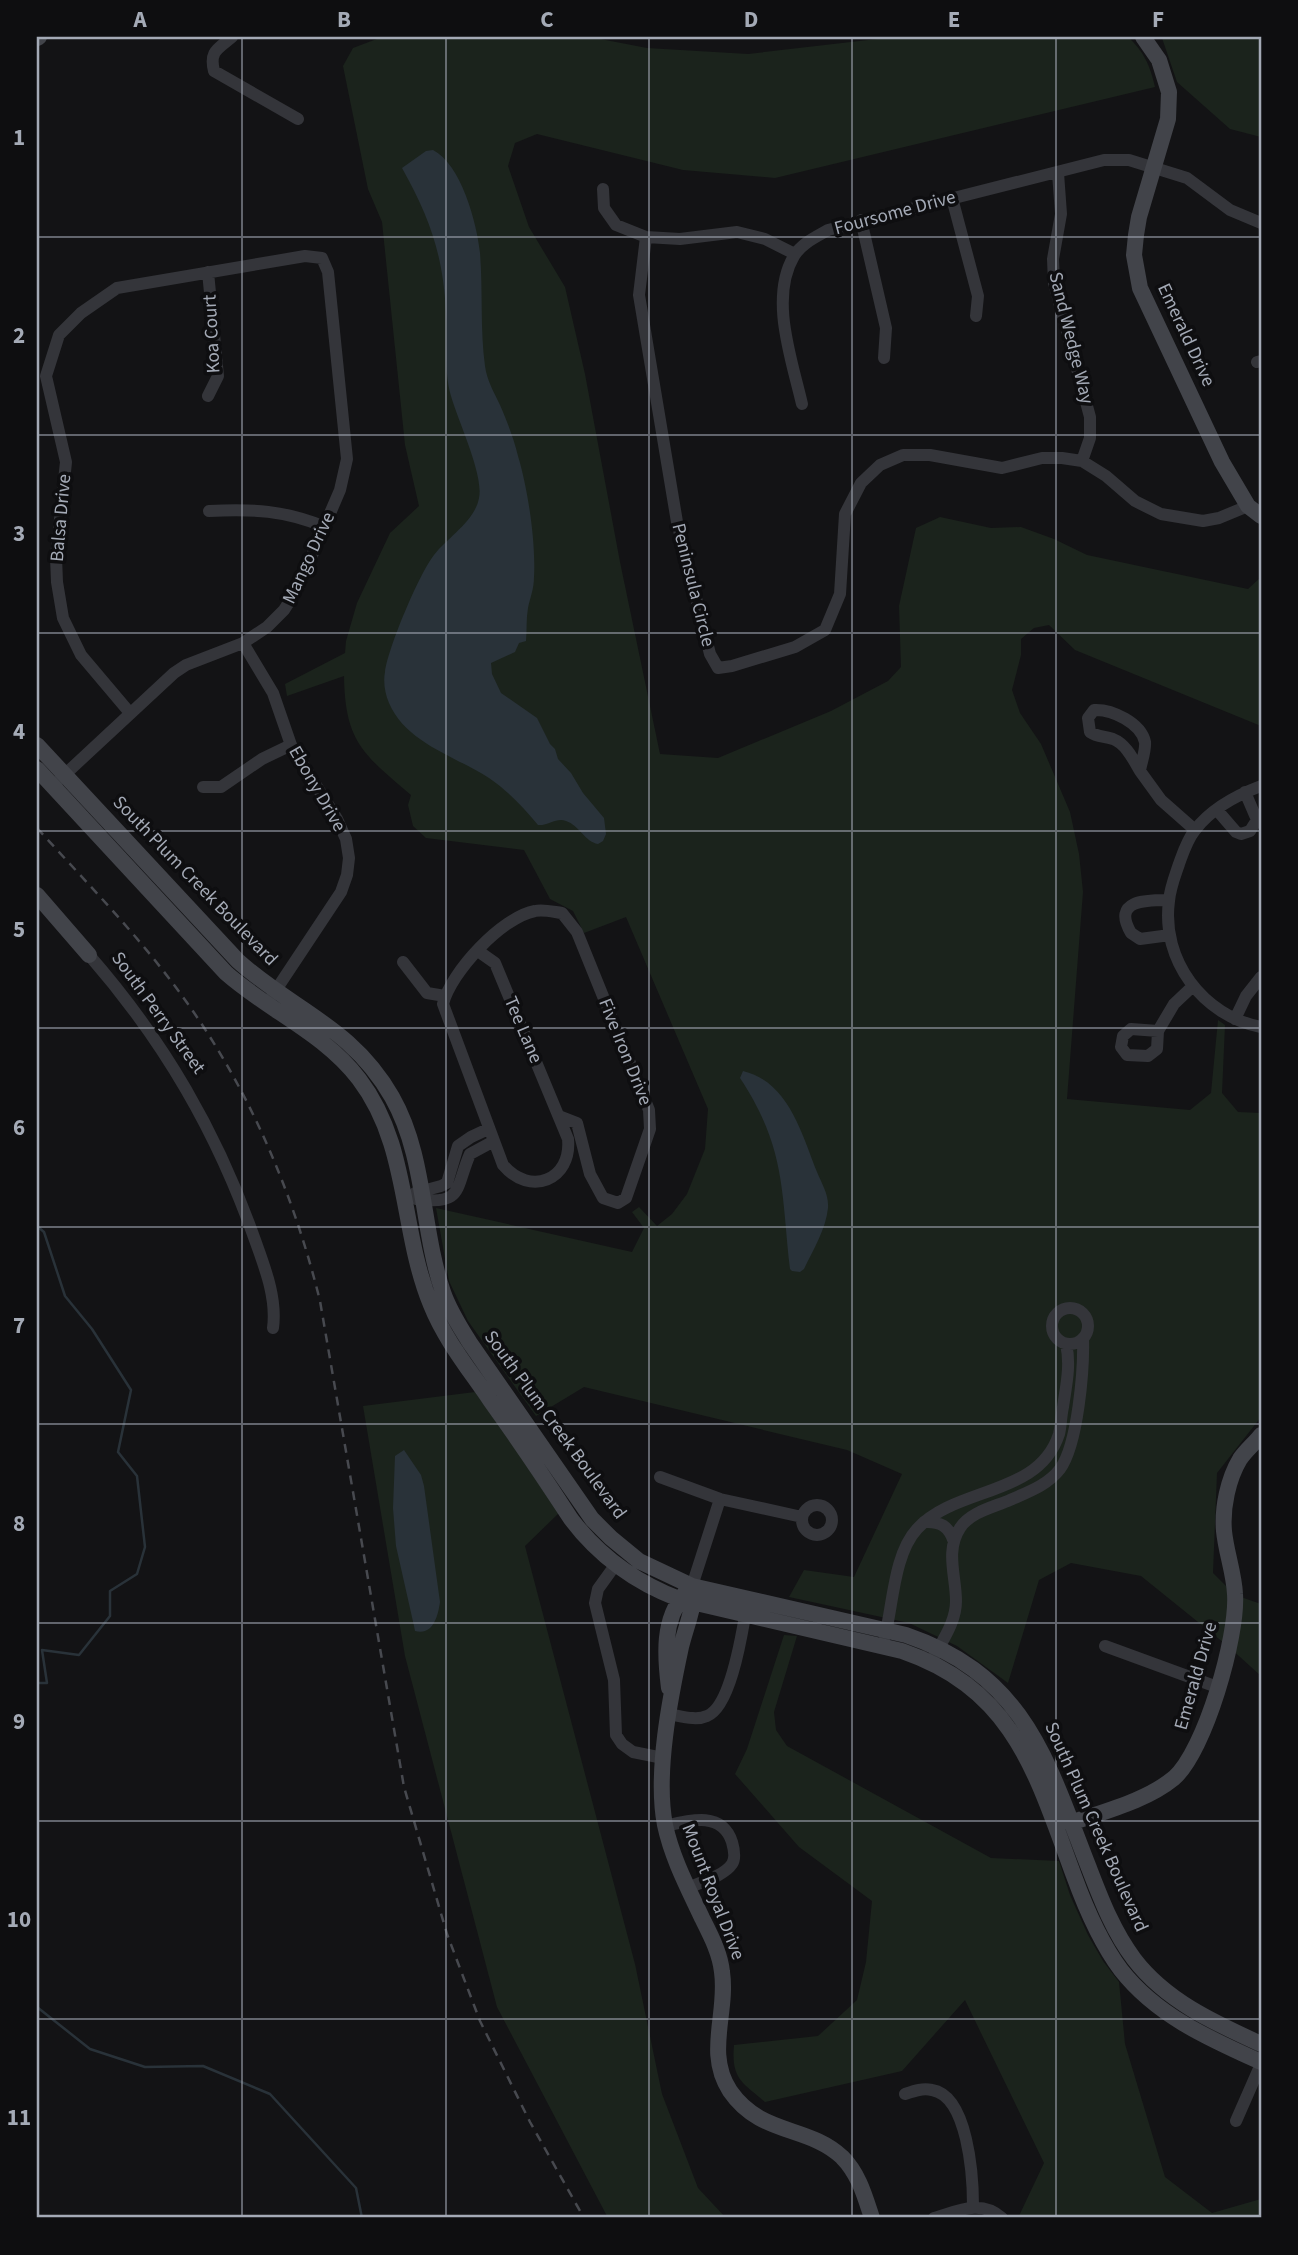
<svg xmlns="http://www.w3.org/2000/svg" width="1298" height="2255" font-family="'Source Sans 3',sans-serif">
  <style>
    .green { fill: #1b231c }
    .water { fill: #293239 }
    .lines { fill: none; stroke-linecap: round; stroke-linejoin: round }
    .stream { stroke: #293239; stroke-width: 2.5 }
    .street { stroke: #34353a; stroke-width: 12 }
    .secondary { stroke: #42444a; stroke-width: 16 }
    .rail { stroke: #47494f; stroke-width: 2.5; stroke-dasharray: 9 7; stroke-linecap: butt }
    .grid { fill: none; stroke: #a4aab6; stroke-width: 2; stroke-opacity: 0.55 }
    .labels { text-anchor: middle; dominant-baseline: central; stroke-width: 7; stroke-linejoin: round; paint-order: stroke }
    .street-label { font-size: 19px; fill: #a4aab6; stroke: #0e0e10 }
    .neatline { fill: none; stroke: #a4aab6; stroke-width: 2.5 }
    .grid-label { font-size: 23px; text-anchor: middle; font-weight: bold; fill: #a4aab6 }
  </style>
  <rect width="100%" height="100%" fill="#131315"/>
  <path class="green" d="M382 37H590L647 48 748 54 894 37H1128C1144 52 1150 65 1155 87L775 178 683 170 537 134 515 143 508 166 529 227 565 287 585 374 620 562 660 754 718 758 831 711 888 681 901 667 899 606 916 528 940 517 991 528 1021 527 1054 539 1087 555 1248 589 1261 577V726L1075 650 1049 625 1034 628 1021 639V655L1012 690 1020 713 1041 744 1070 812 1079 854 1083 892 1067 1099 1190 1110 1211 1093 1218 1020 1225 1025 1222 1093 1238 1112 1261 1113V1417L1217 1473 1213 1573 1235 1595 1261 1604V1676L1229 1647 1141 1576 1071 1563 1039 1580 1008 1683 957 1646 909 1623 789 1597 804 1570 854 1577 902 1474 847 1450 584 1387 536 1416 468 1321 449 1281 436 1208 632 1252 644 1228 632 1212 639 1207 657 1226 672 1214 687 1194 705 1149 708 1109 626 917 584 933 573 911 550 899 524 850 426 838 413 826 408 805 411 795C363 754 345 742 344 676L287 696 285 684 345 653 346 641 357 603 390 533 419 506 405 445 382 222 368 189 343 66 353 48Z
    M1166 37H1261V137L1230 129 1177 82 1162 38Z
    M475 1392 560 1512 525 1546 635 1964 662 2094 698 2188 726 2218H608L497 2007 405 1656 363 1406Z
    M784 1635 797 1636 774 1712 776 1730 787 1746 991 1858 1059 1861 1070 1895 1088 1935 1103 1961 1119 1982 1125 2044 1165 2177 1212 2213 1261 2199V2218H1018L1044 2163 965 2000 902 2071 765 2102C742 2082 731 2079 734 2045L818 2036 857 2000 866 1962 872 1901 799 1847 735 1774 747 1749Z"/>
  <path class="water" d="M433 150C461 164 477 223 480 253 483 291 480 328 485 366 487 381 494 392 500 405 507 421 514 439 518 456 528 489 536 543 534 577 534 589 530 598 528 608 526 619 527 630 526 641L519 643 515 652 491 663 492 674 501 693 537 718 550 744 555 749 558 759 571 773 583 793 604 818 606 834 603 841 598 844C585 842 579 825 566 821 557 817 548 826 538 825 523 807 508 791 489 778 455 756 406 743 389 703 385 694 383 682 385 672 388 648 419 574 434 555 448 537 475 521 479 498 484 475 458 421 451 396 443 368 448 341 446 312 443 255 430 218 402 168L426 151Z
    M743 1071C789 1082 802 1135 817 1172 822 1184 829 1195 828 1208 826 1229 813 1250 804 1269L800 1272 792 1271 790 1269C781 1190 786 1148 740 1078Z
    M404 1450 421 1475 424 1486 440 1602C438 1616 433 1636 415 1631L414 1626 396 1546 393 1508 395 1456Z"/>
  <g class="lines">
    <path class="stream" d="M37 1226 44 1232 65 1296 92 1329 131 1390 118 1452 137 1476 145 1547 137 1574 110 1591V1616L79 1655 42 1650 47 1683H37
      M37 2007 90 2049 145 2067 203 2066 270 2094 356 2188 362 2218"/>
    <path class="street" d="M232 37C218 49 209 51 214 71L298 119
      M1058 173 1061 214 1053 259 1054 283 1090 417V438L1082 461
      M603 189 604 208 616 225 646 237 680 239 737 232 765 239 795 254
      M952 198 978 296 976 316
      M861 220 886 328 884 358
      M646 237 639 295 677 522 710 654 718 668 732 666 795 647 825 630 840 594 845 514 861 483 880 465 903 455H930L1002 468 1042 458H1062L1082 461 1106 476 1135 501 1161 514 1203 521 1219 518 1248 506
      M208 272 218 376 208 396
      M1257 362 1261 361
      M802 404C792 360 769 298 794 256 802 243 816 237 828 230L1104 160H1129L1187 178 1230 210 1261 223
      M209 511C253 509 284 510 325 527
      M243 643 273 693 291 745 337 819 346 839 349 858 347 875 341 892 272 996
      M1140 771C1133 759 1126 744 1113 739 1104 736 1097 737 1090 732L1088 718 1094 710C1112 709 1141 723 1145 742 1146 751 1141 763 1140 771L1161 800 1195 830
      M60 779 174 673 186 665 243 643 267 627 284 610 298 588 340 490 347 459 328 272 322 258 305 256 117 288 81 313 59 335 46 376 66 462 56 557 57 582 63 618 81 655 130 713
      M1261 786C1237 795 1211 809 1195 830 1187 840 1183 853 1179 864 1175 876 1170 888 1169 901 1161 960 1203 1016 1261 1027
      M203 787H221L262 759 291 745
      M1217 810 1236 832 1241 834 1250 831 1257 820 1245 792
      M1169 900C1148 900 1111 899 1131 933L1140 939 1170 935
      M478 951 495 963 568 1139C572 1180 530 1197 503 1165L443 1004C451 972 502 917 535 911 543 909 554 912 562 913L577 932 649 1110 650 1129 626 1198 618 1203 603 1198 590 1174 577 1123 559 1116
      M89 955C164 1041 217 1132 255 1240 265 1268 277 1298 273 1328
      M403 962 427 993 445 996
      M1235 1019 1246 996 1261 977
      M1158 1031 1157 1049 1148 1056 1127 1055 1121 1047 1123 1036 1131 1029 1158 1031 1174 1004 1193 986
      M415 1193 441 1186 447 1183 458 1146 471 1137 488 1129
      M416 1199C464 1206 455 1188 470 1154L494 1141
      M1052 1326a18 18 0 1 1 36 0a18 18 0 1 1-36 0Z
      M660 1477 720 1499 802 1517
      M802 1520a15 15 0 1 1 30 0a15 15 0 1 1-30 0Z
      M924 1522C940 1521 949 1526 954 1542
      M616 1564 598 1589 595 1603 614 1680 616 1735 622 1744 633 1752 663 1758
      M692 1586 720 1499
      M885 1636C893 1604 894 1554 917 1529 956 1486 1039 1497 1059 1434 1061 1426 1061 1416 1063 1407 1066 1386 1071 1365 1066 1344
      M1105 1646 1217 1687
      M935 1655C944 1638 956 1621 956 1601 956 1576 945 1551 960 1528 970 1512 994 1507 1010 1500 1028 1492 1048 1485 1060 1469 1078 1444 1084 1369 1083 1338
      M669 1714C681 1716 696 1721 707 1716 730 1707 741 1639 745 1616
      M665 1826C690 1820 722 1811 732 1842 734 1849 736 1858 732 1864 724 1876 701 1882 688 1888
      M905 2094C914 2091 922 2088 932 2090 968 2096 973 2176 973 2206
      M1236 2121 1261 2064
      M934 2218C958 2211 981 2199 1002 2218"/>
    <path class="secondary" d="M1143 37 1159 60 1169 92 1168 119 1139 217 1136 235 1134 255 1140 288 1222 462 1248 506 1261 516
      M37 38 39 37
      M37 745 238 961C294 1011 352 1027 392 1097 426 1157 421 1228 443 1292 449 1310 460 1327 470 1343L592 1519 611 1538 639 1561 692 1586 906 1635C1026 1676 1047 1761 1089 1868 1101 1899 1113 1931 1134 1959 1166 2001 1215 2023 1261 2044
      M37 769 226 973C269 1011 324 1033 359 1079 410 1146 400 1230 431 1305 445 1340 469 1369 490 1400 518 1439 545 1479 571 1519 599 1556 637 1583 679 1599L902 1651C1015 1690 1036 1774 1074 1876 1086 1909 1100 1942 1121 1970 1157 2016 1210 2039 1261 2062
      M37 895 89 955
      M694 1596C692 1614 685 1630 681 1647 670 1698 655 1774 665 1825 672 1858 688 1888 702 1918 711 1936 720 1953 722 1972 728 2013 705 2053 730 2091 761 2136 808 2125 842 2157 859 2174 865 2197 872 2218
      M669 1688C665 1656 662 1620 685 1593
      M1071 1823C1105 1811 1146 1801 1174 1778 1205 1751 1238 1636 1235 1594 1234 1573 1226 1552 1224 1531 1222 1508 1228 1479 1240 1459 1246 1450 1255 1443 1261 1435"/>
    <path class="rail" d="M37 828C86 882 137 934 180 993 247 1084 293 1191 320 1301L404 1787 447 1934 480 2021 530 2122 584 2218"/>
  </g>
  <path class="grid" d="M242 37V2218M446 37V2218M649 37V2218M852 37V2218M1056 37V2218M37 237H1261M37 435H1261M37 633H1261M37 831H1261M37 1028H1261M37 1227H1261M37 1424H1261M37 1623H1261M37 1821H1261M37 2019H1261"/>
  <g class="labels">
    <g class="street-label">
      <text transform="translate(895 213) rotate(-15)">Foursome Drive</text>
      <text transform="translate(212 334) rotate(-93)">Koa Court</text>
      <text transform="translate(1186 335) rotate(65)">Emerald Drive</text>
      <text transform="translate(1071 338) rotate(76)">Sand Wedge Way</text>
      <text transform="translate(61 518) rotate(-85)">Balsa Drive</text>
      <text transform="translate(309 558) rotate(-65)">Mango Drive</text>
      <text transform="translate(693 585) rotate(76)">Peninsula Circle</text>
      <text transform="translate(317 789) rotate(60)">Ebony Drive</text>
      <text transform="translate(195 881) rotate(46)">South Plum Creek Boulevard</text>
      <text transform="translate(158 1013) rotate(54)">South Perry Street</text>
      <text transform="translate(523 1030) rotate(67)">Tee Lane</text>
      <text transform="translate(625 1052) rotate(68)">Five Iron Drive</text>
      <text transform="translate(555 1425) rotate(54)">South Plum Creek Boulevard</text>
      <text transform="translate(1196 1676) rotate(-74)">Emerald Drive</text>
      <text transform="translate(1096 1827) rotate(66)">South Plum Creek Boulevard</text>
      <text transform="translate(713 1892) rotate(69)">Mount Royal Drive</text>
    </g>
  </g>
  <rect width="1298" height="2255" fill="none" stroke="#0e0e10" stroke-width="77"/>
  <rect x="38" y="38" width="1222" height="2178" class="neatline"/>
  <g class="grid-label">
    <text x="140" y="27">A</text>
    <text x="344" y="27">B</text>
    <text x="547" y="27">C</text>
    <text x="751" y="27">D</text>
    <text x="954" y="27">E</text>
    <text x="1158" y="27">F</text>
    <text x="19" y="145">1</text>
    <text x="19" y="343">2</text>
    <text x="19" y="541">3</text>
    <text x="19" y="739">4</text>
    <text x="19" y="937">5</text>
    <text x="19" y="1135">6</text>
    <text x="19" y="1333">7</text>
    <text x="19" y="1531">8</text>
    <text x="19" y="1729">9</text>
    <text x="19" y="1927">10</text>
    <text x="19" y="2125">11</text>
  </g>
</svg>
